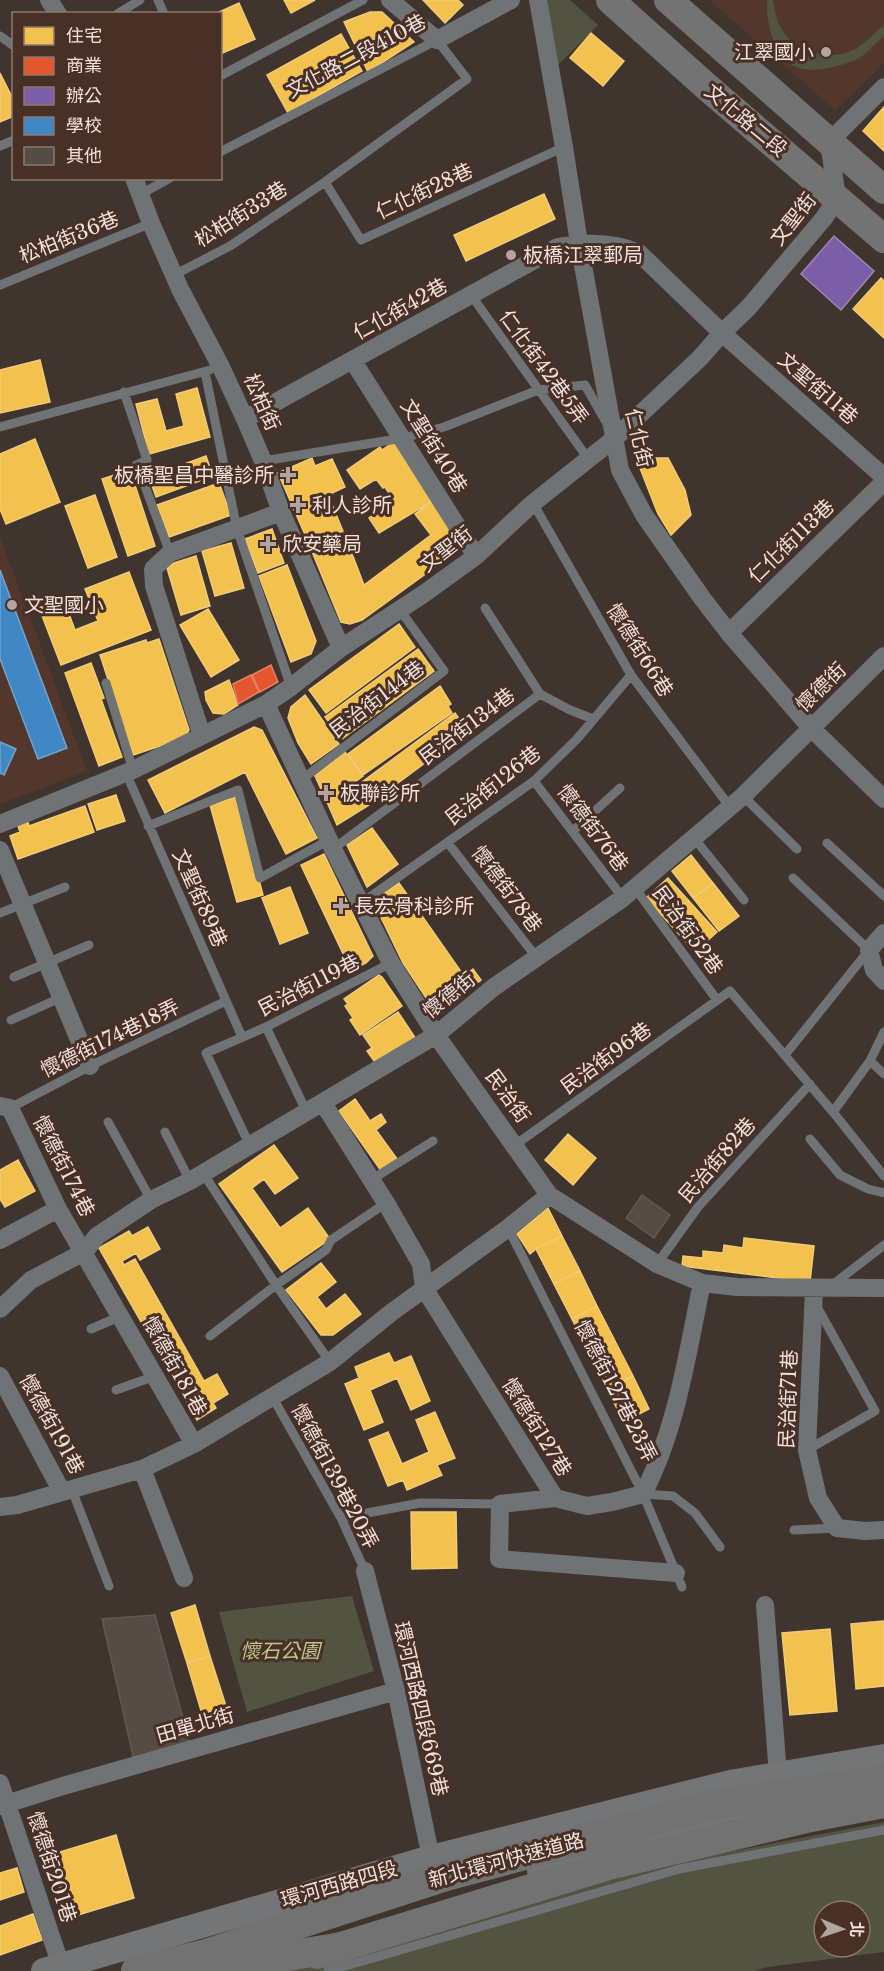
<svg xmlns="http://www.w3.org/2000/svg" width="884" height="1971" font-family="'Libre Baskerville','Noto Sans TC',serif">
  <style>
    .built { fill: #53372c }
    .green { fill: #535342; fill-rule: evenodd }
    .homes { fill: #f2c14e; stroke: #f2cb78; stroke-width: 1.5 }
    .shops { fill: #e4572e; stroke: #e88062; stroke-width: 1.5 }
    .offices { fill: #7b5ea7; stroke: #9e85b7; stroke-width: 1.5 }
    .schools { fill: #3f88c5; stroke: #74a3cc; stroke-width: 1.5 }
    .building { fill: #564c46; stroke: #625852; stroke-width: 1.5 }
    .lines { fill: none; stroke-linecap: round; stroke-linejoin: round }
    .service { stroke: #707376; stroke-width: 9 }
    .minor { stroke: #707376; stroke-width: 18 }
    .secondary { stroke: #747576; stroke-width: 26 }
    .primary { stroke: #737374; stroke-width: 28 }
    .trunk { stroke: #727272; stroke-width: 30 }
    .trunk-bridge { stroke: #727272; stroke-width: 30 }
    .poi-dot { fill: #b3a49f; stroke: #483027; stroke-width: 2 }
    .labels { text-anchor: middle; dominant-baseline: central; stroke-width: 6; stroke-linejoin: round; paint-order: stroke }
    .poi-label { font-size: 20px; fill: #f1e1db; stroke: #483027; text-anchor: start }
    .street-label { font-size: 20px; fill: #f1e1db; stroke: #483027 }
    .park-label { font-size: 20px; font-style: italic; fill: #c0c68c; stroke: #483027 }
  </style>
  <rect width="100%" height="100%" fill="#40342f"/>
  <path class="built" d="M709 0H884V63L835 110Z
    M0 537 87 771 0 804Z"/>
  <path class="green" d="M547 0H570L598 25 558 65Z
    M767 0H773C775 11 776 21 783 31 797 54 832 62 855 49 865 44 875 32 884 25V36C875 44 865 56 855 60 841 66 815 73 799 68 774 60 766 23 767 0Z
    M352 1596 374 1671 247 1712 219 1612Z
    M884 1822V1952L768 1967 754 1971H285L625 1872ZM824 1911H860V1947H824Z"/>
  <path class="homes" d="M284 0H315L291 13Z
    M423 0H458L463 5 445 23Z
    M239 3 255 39 220 54V14H215Z
    M370 12H382L414 42 368 72 344 22Z
    M591 33 624 61 603 86 570 58Z
    M341 34 362 71 288 113 267 75Z
    M0 73 14 101V116L0 122Z
    M884 107V151L863 131Z
    M544 194 555 219 466 261 454 235Z
    M881 278 884 281V338L853 309Z
    M40 360 50 402 0 413V370Z
    M197 388 210 437 149 454 136 404 157 399 166 431 184 426 176 394Z
    M35 439 60 502 6 524 0 509V454Z
    M395 441 434 500 379 533 369 518 394 501 385 487 383 488 376 479 360 489 347 470 380 447 382 450Z
    M206 456 213 476 156 497 149 477Z
    M312 458 315 466 332 459 345 487 328 495 343 531 310 546 278 473Z
    M636 458H668L685 490 691 515 671 535 658 514Z
    M130 470 155 546 128 556 102 479Z
    M219 483 231 515 169 537 157 505Z
    M95 495 117 557 88 568 65 506Z
    M434 500 459 546 457 551 362 620 350 624 341 622 311 549 344 533 364 585 431 535 415 514Z
    M272 529 284 563 258 573 245 539Z
    M231 543 244 588 215 596 202 551Z
    M196 556 210 606 181 615 167 568 174 563Z
    M287 565 316 641 311 654 291 662 259 576Z
    M129 572 151 630 61 665 39 608 63 598 75 630 98 621 85 589Z
    M208 609 239 660 211 677 180 625Z
    M399 624 415 647 326 713 309 690Z
    M159 639 189 730 184 738 133 755 100 655 146 640 147 643Z
    M418 649 434 671 342 739 325 717Z
    M91 663 104 698 101 699 122 757 99 766 65 673Z
    M229 680 238 705 224 714 213 713 206 700 205 692Z
    M440 686 451 704 448 706 452 713 363 775 348 754Z
    M305 695 339 744 311 764 298 743 288 718 291 707Z
    M455 713 462 723 458 726 464 734 371 803 358 785Z
    M254 727 262 730 317 838 286 854 245 772 165 813 148 780Z
    M345 752 363 776 327 802 315 776Z
    M354 783 369 805 337 825 327 802Z
    M116 795 125 821 97 830 88 804Z
    M237 797 263 895 237 902 210 805Z
    M85 806 94 832 18 859 10 836 20 832 18 826 28 822 29 826Z
    M372 828 398 864 367 887 347 845Z
    M324 854 373 956 366 963 348 972 343 964 347 962 301 865Z
    M691 855 713 883 693 898 672 871Z
    M668 878 689 901 667 921 646 898Z
    M399 883 464 976 473 969 481 980 436 1013 403 963 373 901Z
    M713 883 739 916 719 931 693 898Z
    M290 887 308 933 280 944 262 898Z
    M689 901 717 932 695 952 667 921Z
    M379 975 382 977 402 1006 360 1035 350 1020 353 1018 345 1006 348 1004 344 999Z
    M398 1012 416 1039 377 1065 367 1051 372 1048 363 1035Z
    M355 1099 370 1121 381 1114 386 1122 376 1130 400 1163 384 1175 339 1111Z
    M568 1134 596 1158 573 1185 545 1160Z
    M274 1145 298 1178 275 1194 264 1179 252 1188 280 1228 308 1208 330 1239 282 1272 219 1184Z
    M18 1160 35 1191 5 1207 0 1199V1170Z
    M548 1208 562 1236 536 1249 530 1254 517 1234Z
    M148 1227 160 1249 140 1260 136 1253 122 1261 124 1265 135 1259 204 1381 217 1374 228 1394 213 1403 216 1408 197 1420 99 1248 129 1231 132 1236Z
    M562 1236 580 1271 554 1284 536 1249Z
    M744 1238 814 1246 810 1282 682 1266 683 1256 703 1258V1251L723 1253 724 1245 743 1248Z
    M321 1263 336 1282 317 1297 326 1309 345 1294 361 1314 333 1335H321L286 1290Z
    M580 1271 597 1306 572 1319 554 1284Z
    M597 1306 615 1341 589 1354 572 1319Z
    M615 1341 633 1376 607 1389 589 1354Z
    M389 1353 394 1363 411 1356 430 1401 411 1410 397 1378 370 1390 383 1422 364 1430 345 1384 359 1378 355 1367Z
    M633 1376 649 1409 624 1422 607 1389Z
    M435 1412 455 1458 437 1465 442 1475 407 1490 403 1480 388 1486 369 1440 388 1432 402 1464 429 1452 416 1420Z
    M411 1512H456L457 1568 412 1569Z
    M195 1605 210 1656 187 1663 171 1613Z
    M884 1621V1686L856 1689 851 1624Z
    M830 1629 837 1711 790 1715 782 1633Z
    M210 1656 226 1706 202 1714 187 1663Z
    M116 1835 134 1898 68 1918 50 1855Z
    M17 1868 24 1892 0 1900V1873Z
    M33 1914 42 1940 0 1955V1926Z"/>
  <path class="shops" d="M271 665 278 682 260 692 252 675Z
    M251 675 259 692 238 704 233 684Z"/>
  <path class="offices" d="M834 236 874 271 841 310 801 274Z"/>
  <path class="schools" d="M0 570 67 748 38 759 0 659Z
    M0 742 16 749 4 775 0 773Z"/>
  <path class="building" d="M642 1195 670 1215 654 1238 626 1218Z
    M155 1615 190 1744 134 1760 102 1619Z"/>
  <g class="lines">
    <path class="service" d="M158 0 164 14
      M117 14 140 0
      M0 36 14 46
      M220 76 363 0
      M0 146 14 140
      M325 182 361 240 564 147
      M141 194 170 178
      M174 275 230 246 325 182 467 79 437 40 220 152
      M0 285 151 223
      M471 295 589 460
      M205 372 237 529 291 687
      M124 392 147 460 136 465
      M0 427 210 370
      M263 461 403 438 444 427 538 390 585 385 606 422
      M140 473 170 553
      M533 503 631 675 730 807
      M106 683 133 770
      M540 694 570 710 593 719
      M126 773 242 1037
      M301 780 444 671 400 610
      M534 781 623 898
      M743 796 797 849
      M148 826 238 790 260 878 329 840
      M573 831 620 788
      M694 838 744 900
      M448 843 537 958
      M827 843 884 896
      M333 849 540 694 485 608
      M635 888 717 1000
      M360 904 534 781 577 739 631 675
      M0 913 65 887
      M14 977 89 945
      M11 1020 60 998
      M266 1027 307 1113
      M884 1032 870 1061 884 1074
      M785 1055 869 950 793 878
      M10 1108 90 1066 226 1001
      M833 1112 870 1061
      M108 1122 151 1200
      M165 1132 190 1181
      M810 1139 840 1175 868 1189 884 1193
      M515 1145 730 991 833 1112 884 1176
      M250 1146 206 1053 266 1027 391 963
      M203 1173 276 1285 330 1362
      M371 1180 433 1141
      M508 1228 643 1494 682 1587
      M657 1264 698 1207 810 1084
      M831 1286 884 1245
      M91 1329 121 1316
      M210 1336 276 1285 326 1250 331 1240 386 1203
      M116 1390 155 1376
      M273 1398 341 1518 365 1571
      M807 1450 875 1411 816 1305
      M72 1490 109 1586
      M643 1494 673 1496 695 1513 720 1547
      M341 1518 420 1503 500 1504
      M794 1530 837 1528
      M328 1971 679 1869 884 1830"/>
    <path class="minor" d="M49 0 58 14
      M390 0 437 40 511 0
      M538 0 564 147 579 243 620 470 644 515 702 598 729 633 811 728 884 799
      M134 178 151 223 180 289 221 367 245 419 263 461 281 512 341 648
      M353 361 476 556
      M245 419 558 247C585 242 614 242 639 253L722 333 884 477
      M729 633 884 482
      M266 704 333 849 391 963 436 1035 549 1195 657 1264 702 1283 737 1287 884 1288
      M202 736 154 586 153 569 170 553 281 512
      M0 824 133 770 266 704 291 687 341 648 425 593 476 556 533 503 615 438 700 358 722 333 749 307 824 218 837 198 829 142 884 87
      M0 850 90 1066
      M884 933 869 950 874 970 884 981
      M323 1103 386 1203 421 1264 424 1288 555 1498 500 1504 499 1559 676 1573
      M0 1106 10 1108 58 1209 194 1444 142 1469 184 1578
      M0 1240 58 1209
      M814 1289 807 1450 818 1498 837 1528 865 1531 884 1530
      M0 1309 31 1280 84 1252 97 1236 151 1200 190 1181 436 1035 494 987 623 898 743 796 884 656
      M0 1376 62 1492
      M194 1444 330 1362 392 1312 508 1228 549 1195
      M555 1498 587 1506 612 1502 643 1494C677 1429 687 1354 702 1283
      M0 1507 17 1505 142 1469
      M365 1571 396 1691 431 1858
      M765 1605 778 1775
      M0 1783 61 1966
      M0 1806 63 1786 396 1691"/>
    <path class="secondary" d="M540 1871 591 1855 722 1820 784 1811
      M44 1971 431 1858 730 1783 884 1757"/>
    <path class="primary" d="M610 0 708 88 884 239
      M668 0 884 190"/>
    <path class="trunk" d="M318 1954 609 1865 811 1817 884 1803
      M136 1971 206 1954 446 1876 716 1804 884 1780"/>
    <path class="trunk-bridge" d="M196 1971 342 1947"/>
  </g>
  <g class="poi-dot">
    <circle cx="826" cy="52" r="6"/>
    <circle cx="511" cy="255" r="6"/>
    <path d="M285 466h6v6h6v6h-6v6h-6v-6h-6v-6h6z"/>
    <path d="M295 496h6v6h6v6h-6v6h-6v-6h-6v-6h6z"/>
    <path d="M265 535h6v6h6v6h-6v6h-6v-6h-6v-6h6z"/>
    <circle cx="12" cy="605" r="6"/>
    <path d="M323 784h6v6h6v6h-6v6h-6v-6h-6v-6h6z"/>
    <path d="M338 897h6v6h6v6h-6v6h-6v-6h-6v-6h6z"/>
  </g>
  <g class="labels">
    <g class="poi-label">
      <text x="814" y="52" text-anchor="end">江翠國小</text>
      <text x="523" y="255">板橋江翠郵局</text>
      <text x="274" y="475" text-anchor="end">板橋聖昌中醫診所</text>
      <text x="312" y="505">利人診所</text>
      <text x="282" y="544">欣安藥局</text>
      <text x="24" y="605">文聖國小</text>
      <text x="340" y="793">板聯診所</text>
      <text x="354" y="906">長宏骨科診所</text>
    </g>
    <g class="street-label">
      <text transform="translate(356 56) rotate(-28)">文化路二段410巷</text>
      <text transform="translate(746 120) rotate(40)">文化路二段</text>
      <text transform="translate(424 191) rotate(-25)">仁化街28巷</text>
      <text transform="translate(241 214) rotate(-32)">松柏街33巷</text>
      <text transform="translate(793 219) rotate(-52)">文聖街</text>
      <text transform="translate(69 237) rotate(-22)">松柏街36巷</text>
      <text transform="translate(400 309) rotate(-29)">仁化街42巷</text>
      <text transform="translate(544 367) rotate(54)">仁化街42巷5弄</text>
      <text transform="translate(818 388) rotate(41)">文聖街11巷</text>
      <text transform="translate(262 402) rotate(66)">松柏街</text>
      <text transform="translate(639 438) rotate(77)">仁化街</text>
      <text transform="translate(434 446) rotate(58)">文聖街40巷</text>
      <text transform="translate(791 541) rotate(-44)">仁化街113巷</text>
      <text transform="translate(446 549) rotate(-38)">文聖街</text>
      <text transform="translate(640 650) rotate(58)">懷德街66巷</text>
      <text transform="translate(821 687) rotate(-44)">懷德街</text>
      <text transform="translate(377 699) rotate(-37)">民治街144巷</text>
      <text transform="translate(467 726) rotate(-37)">民治街134巷</text>
      <text transform="translate(493 785) rotate(-38)">民治街126巷</text>
      <text transform="translate(593 828) rotate(53)">懷德街76巷</text>
      <text transform="translate(507 889) rotate(53)">懷德街78巷</text>
      <text transform="translate(200 898) rotate(66)">文聖街89巷</text>
      <text transform="translate(688 930) rotate(54)">民治街52巷</text>
      <text transform="translate(309 985) rotate(-27)">民治街119巷</text>
      <text transform="translate(449 995) rotate(-39)">懷德街</text>
      <text transform="translate(110 1038) rotate(-26)">懷德街174巷18弄</text>
      <text transform="translate(606 1058) rotate(-36)">民治街96巷</text>
      <text transform="translate(508 1096) rotate(54)">民治街</text>
      <text transform="translate(717 1160) rotate(-49)">民治街82巷</text>
      <text transform="translate(64 1166) rotate(63)">懷德街174巷</text>
      <text transform="translate(175 1366) rotate(61)">懷德街181巷</text>
      <text transform="translate(616 1391) rotate(63)">懷德街127巷23弄</text>
      <text transform="translate(788 1399) rotate(-88)">民治街71巷</text>
      <text transform="translate(52 1424) rotate(61)">懷德街191巷</text>
      <text transform="translate(537 1427) rotate(58)">懷德街127巷</text>
      <text transform="translate(335 1476) rotate(62)">懷德街139巷20弄</text>
      <text transform="translate(421 1709) rotate(77)">環河西路四段669巷</text>
      <text transform="translate(195 1725) rotate(-16)">田單北街</text>
      <text transform="translate(506 1860) rotate(-15)">新北環河快速道路</text>
      <text transform="translate(52 1867) rotate(72)">懷德街201巷</text>
      <text transform="translate(339 1884) rotate(-16)">環河西路四段</text>
    </g>
    <g class="park-label">
      <text x="280" y="1651">懷石公園</text>
    </g>
  </g>
  <rect x="12" y="12" width="210" height="168" fill="#483027" stroke="#8c776f" stroke-width="1.5"/>
  <rect x="24" y="27" width="30" height="18" fill="#f2c14e" stroke="#8c776f" stroke-width="1.5"/>
  <text x="66" y="42" font-size="18" fill="#f1e1db">住宅</text>
  <rect x="24" y="57" width="30" height="18" fill="#e4572e" stroke="#8c776f" stroke-width="1.5"/>
  <text x="66" y="72" font-size="18" fill="#f1e1db">商業</text>
  <rect x="24" y="87" width="30" height="18" fill="#7b5ea7" stroke="#8c776f" stroke-width="1.5"/>
  <text x="66" y="102" font-size="18" fill="#f1e1db">辦公</text>
  <rect x="24" y="117" width="30" height="18" fill="#3f88c5" stroke="#8c776f" stroke-width="1.5"/>
  <text x="66" y="132" font-size="18" fill="#f1e1db">學校</text>
  <rect x="24" y="147" width="30" height="18" fill="#564c46" stroke="#8c776f" stroke-width="1.5"/>
  <text x="66" y="162" font-size="18" fill="#f1e1db">其他</text>
  <g transform="translate(842 1929) rotate(92)"><circle r="28" fill="#483027" stroke="#8c776f" stroke-width="1.5"/>
  <path d="M0-4.5L10 22L0 15L-10 22Z" fill="#b3a49f"/>
  <text y="-9" font-size="16" font-weight="bold" text-anchor="middle" fill="#f1e1db">北</text>
  </g>
</svg>
